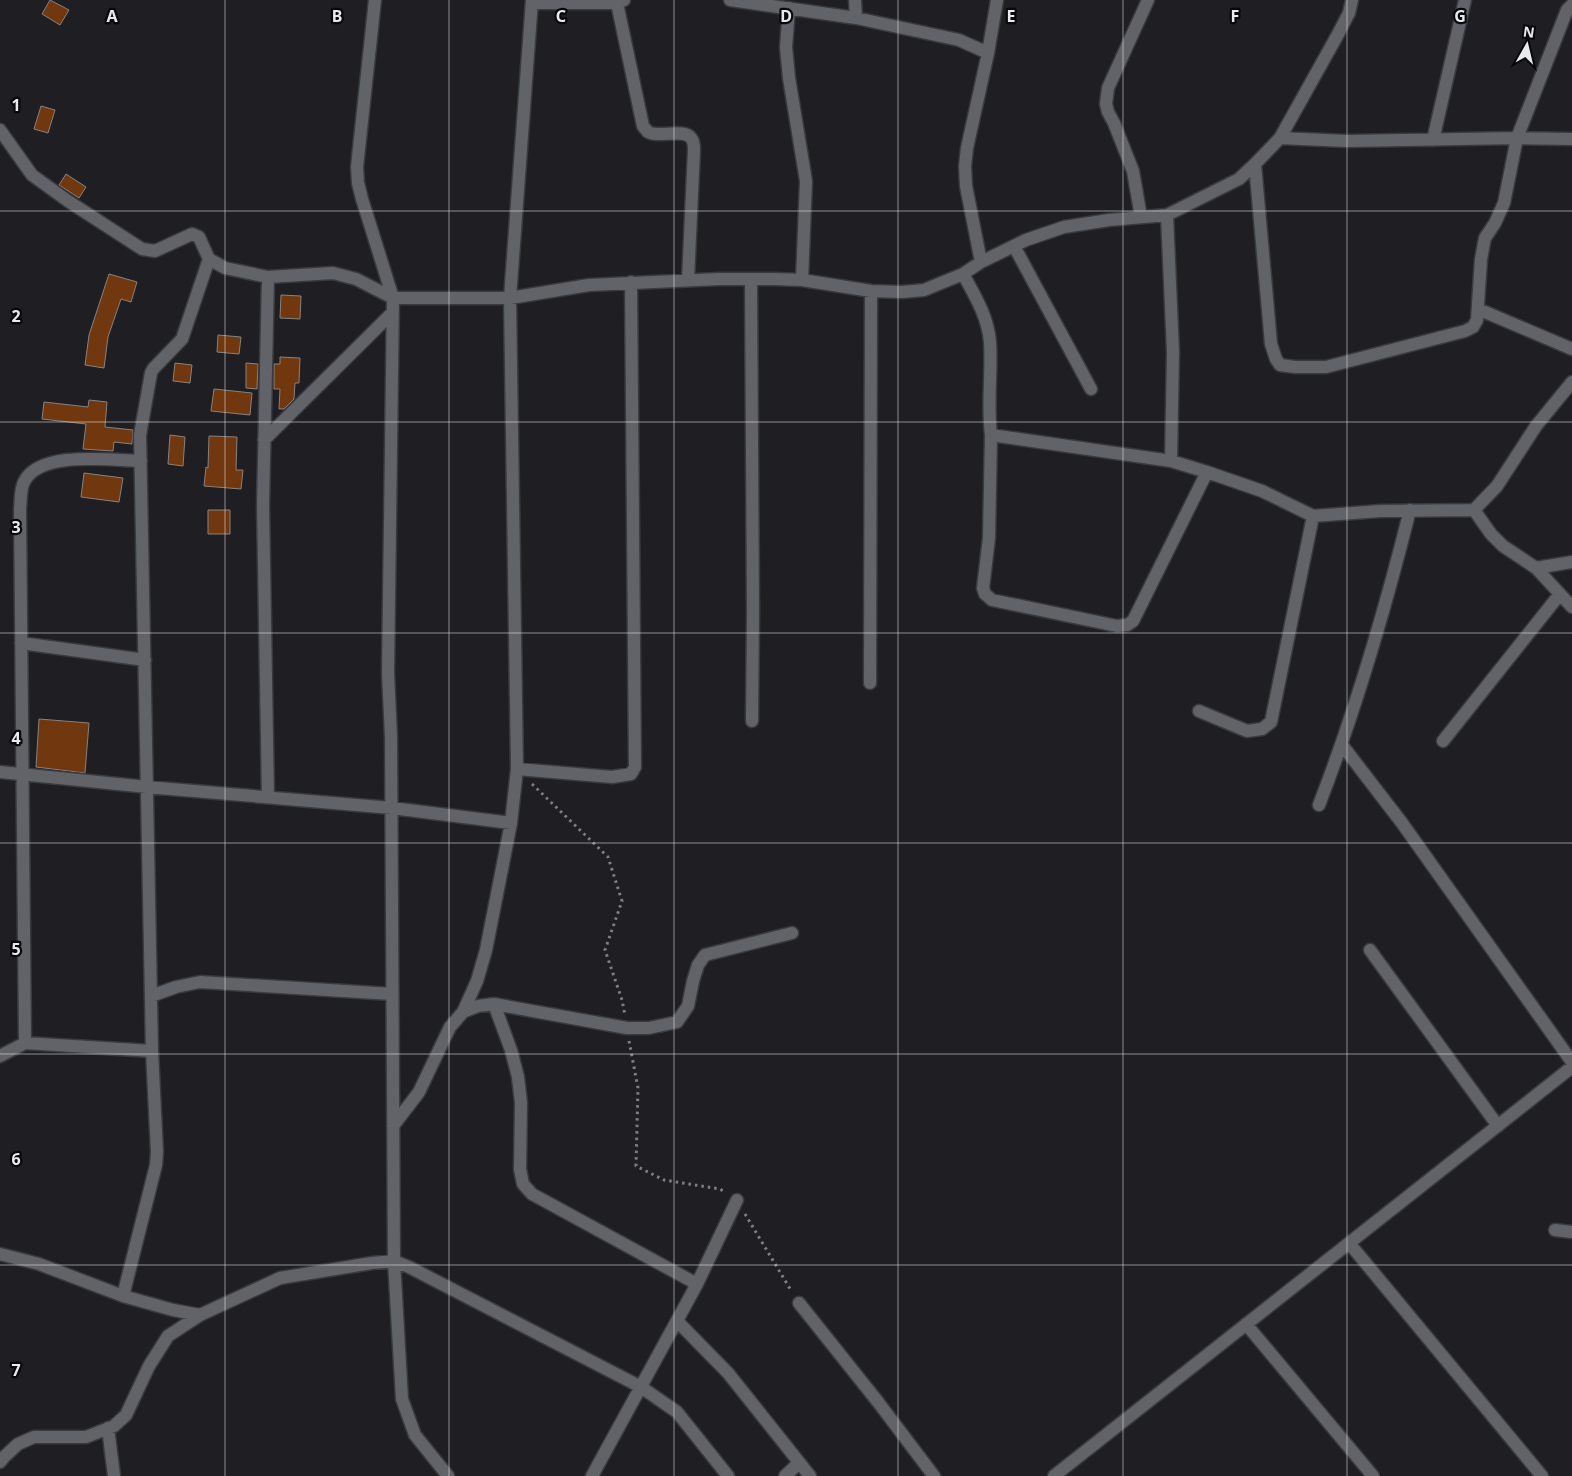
<svg xmlns="http://www.w3.org/2000/svg" width="1572" height="1476" font-family="'Noto Sans',sans-serif">
  <style>
    .building { fill: #71380f; stroke: #88827f }
    .lines { fill: none; stroke-linecap: round; stroke-linejoin: round }
    .street-casing { stroke: #3a3a3e; stroke-width: 15 }
    .path { stroke: #7f7f83; stroke-width: 3; stroke-dasharray: 2.5 4; stroke-linecap: butt }
    .street { stroke: #626368; stroke-width: 12 }
    .grid { fill: none; stroke: #e9eaed; stroke-width: 1; stroke-opacity: 0.55 }
    .grid-label { font-size: 16px; text-anchor: middle; font-weight: bold; fill: #e9eaed; stroke: #08080a; stroke-width: 4.5; stroke-linejoin: round; paint-order: stroke }
  </style>
  <rect width="100%" height="100%" fill="#1e1e23"/>
  <path class="building" d="M50 0 69 10 60 25 42 14Z
    M41 106 55 110 48 133 34 129Z
    M66 174 86 187 79 198 59 185Z
    M109 274 137 282 131 302 121 299 108 337 104 368 85 365 89 335Z
    M281 295 301 296 300 319 280 318Z
    M218 335 241 337 239 354 217 352Z
    M280 357 300 358 299 383H295L294 399 284 409H279L280 389H274V364H280Z
    M175 363 192 365 190 383 173 381Z
    M246 363 258 364 257 389 246 388Z
    M214 389 252 393 250 415 211 411Z
    M89 400 107 402 105 427 133 430 132 444 114 442 113 451 83 449 86 424 42 419 44 402 88 407Z
    M170 435 185 437 183 466 168 464Z
    M209 436 237 437 236 470H243L241 489 204 486 206 467 208 468Z
    M84 473 123 478 119 502 81 497Z
    M208 510H230V534H208Z
    M39 719 89 723 85 773 36 767Z"/>
  <g class="lines">
    <defs>
      <path id="street" d="M375 0 357 167 358 183 362 199 393 298 388 673 391 737 394 1261 402 1399 415 1435 448 1476
        M730 0 856 18 959 40 988 53
        M855 0 856 18
        M532 3H617L624 0
        M617 3 643 126C644 127 647 131 648 132 659 138 684 128 691 138 694 141 694 146 694 150L688 280
        M789 8 786 47 789 78 806 181 802 280
        M0 130 32 175 68 201 142 249 155 251 192 234 199 237 209 259 225 268 268 277 333 273 356 279 393 298H510L589 285 719 279H774L802 280 871 291 902 292 924 290 963 274 981 262 1026 240 1064 227 1109 220 1167 215 1239 179 1255 164 1280 138 1337 36 1349 13 1352 0
        M1280 138 1347 141 1517 138 1572 139
        M1433 140 1465 0
        M1255 164 1271 344 1276 359 1280 365 1295 367H1326L1465 331 1473 327 1477 320 1481 259 1485 238 1495 223 1504 203 1517 138 1567 10 1572 5
        M1167 215 1173 352 1171 461
        M1141 217 1133 171 1114 123 1108 112 1106 104 1108 88 1148 0
        M1014 246 1091 389
        M981 262 966 186 965 166 967 148 988 53 997 0
        M963 274C975 296 988 317 990 342 992 373 987 404 991 435L1171 461 1207 472 1262 491 1313 516 1380 511 1474 510 1497 486 1536 426 1572 382
        M268 277 263 505 268 797
        M751 280 753 612 752 721
        M1478 309 1572 349
        M991 435 989 538 983 588 985 594 992 600 1117 626 1127 625 1133 621 1207 472
        M264 440 393 312
        M1474 510 1491 534 1503 546 1536 568 1572 607
        M1536 568 1572 562
        M21 643 145 660
        M870 683 871 291
        M1199 711 1247 731 1262 729 1271 722 1313 516
        M1443 741 1560 594
        M1342 745 1402 823 1572 1062
        M517 769 612 777 631 774 635 767 631 282
        M0 772 147 787 392 808 511 823 517 769 510 298 532 0
        M1319 805C1356 709 1385 610 1410 510
        M1370 950 1498 1126
        M151 996 176 987 200 982 392 994
        M494 1004 511 1050 518 1077 521 1103 520 1169 523 1184 532 1194 697 1284
        M463 1012 477 981 486 950 511 823
        M25 1043 20 509C21 501 20 490 24 482 39 450 111 460 141 461
        M0 1056 25 1043 152 1051
        M393 1126 419 1092 450 1027 463 1012 478 1006 494 1004 627 1028H649L677 1022 688 1006 693 981 698 965 705 955 792 933
        M1555 1230 1572 1232
        M1349 1243 1542 1476
        M0 1254 39 1264 123 1296 173 1310 200 1315
        M123 1296 156 1165 157 1152 152 1051 140 435 151 373 153 369 182 339 209 259
        M799 1303 878 1402 934 1476
        M677 1321 728 1373 810 1476
        M1246 1324 1373 1476
        M108 1428 114 1476
        M0 1462 4 1457 18 1444 34 1437H86L114 1426 126 1415 149 1366 168 1336 200 1315 280 1278 372 1263 394 1261 409 1267 641 1387 677 1412 728 1476
        M592 1476 697 1284 737 1200
        M785 1476 799 1463
        M1054 1476 1572 1067"/>
    </defs>
    <use href="#street" class="street-casing"/>
    <path class="path" d="M532 784 608 857 622 901 605 950 622 1000 625 1015
      M629 1041 638 1088 636 1166 664 1180 720 1189 726 1193
      M745 1214 792 1292"/>
    <use href="#street" class="street"/>
  </g>
  <path class="grid" d="M225 0V1476M449 0V1476M674 0V1476M898 0V1476M1123 0V1476M1347 0V1476M0 211H1572M0 422H1572M0 633H1572M0 843H1572M0 1054H1572M0 1265H1572"/>
  <g class="grid-label">
    <text x="112" y="22">A</text>
    <text x="337" y="22">B</text>
    <text x="561" y="22">C</text>
    <text x="786" y="22">D</text>
    <text x="1011" y="22">E</text>
    <text x="1235" y="22">F</text>
    <text x="1460" y="22">G</text>
    <text x="16" y="111">1</text>
    <text x="16" y="322">2</text>
    <text x="16" y="533">3</text>
    <text x="16" y="744">4</text>
    <text x="16" y="955">5</text>
    <text x="16" y="1165">6</text>
    <text x="16" y="1376">7</text>
  </g>
  <g transform="translate(1527 45) rotate(8)" stroke="#08080a" stroke-width="4" paint-order="stroke">
  <path d="M0-4L9 19L0 12L-9 19Z" fill="#e9eaed"/>
  <text y="-8" font-size="14" font-weight="bold" text-anchor="middle" fill="#e9eaed">N</text>
  </g>
</svg>
